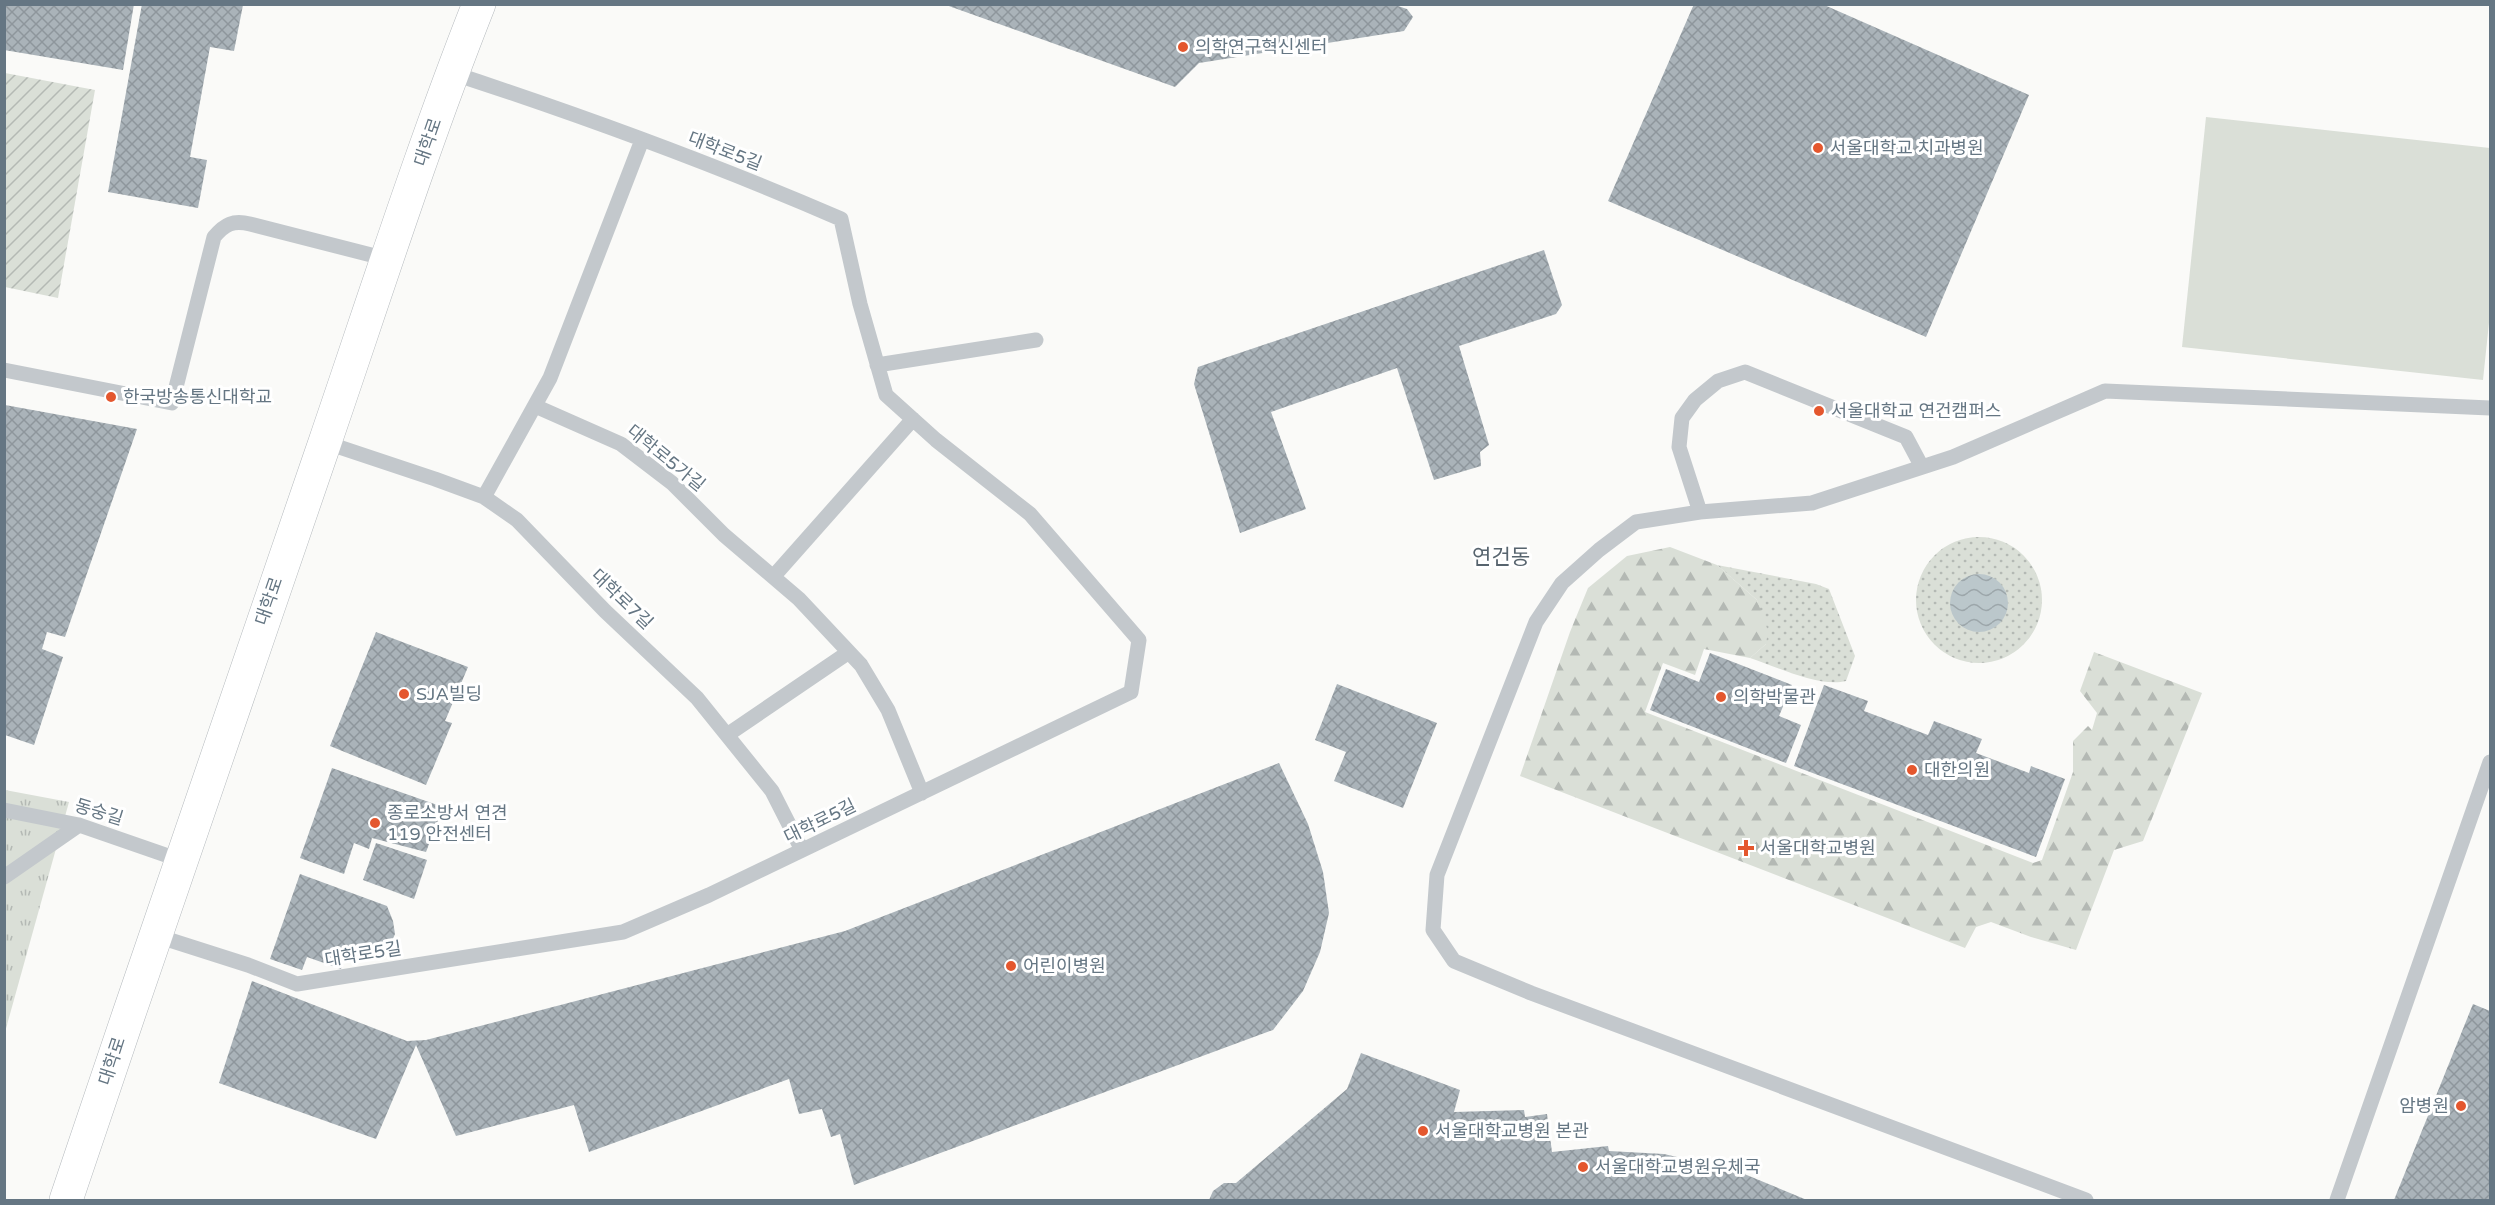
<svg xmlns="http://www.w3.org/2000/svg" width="2495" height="1205" font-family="'Varela Round','Noto Sans KR',sans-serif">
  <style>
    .grass { fill: url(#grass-dots) }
    .forest { fill: url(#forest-firs) }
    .park { fill: url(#park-tufts) }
    .garden { fill: url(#garden-furrows) }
    .pitch { fill: #dadfd7 }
    .water { fill: url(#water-waves) }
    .building { fill: url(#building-cross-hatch) }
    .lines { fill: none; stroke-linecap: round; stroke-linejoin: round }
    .primary-casing { stroke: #b5babe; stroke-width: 34 }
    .lane { stroke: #c3c8cc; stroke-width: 15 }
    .primary { stroke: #fff; stroke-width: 33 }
    .poi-dot { fill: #e4572e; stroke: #fff; stroke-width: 2 }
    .labels { text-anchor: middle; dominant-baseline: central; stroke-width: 6; stroke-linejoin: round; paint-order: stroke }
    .poi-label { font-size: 18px; fill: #657683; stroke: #fff; text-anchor: start }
    .street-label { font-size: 18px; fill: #657683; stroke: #fff }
    .quarter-label { font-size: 21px; fill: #57646e; stroke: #fff }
  </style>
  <defs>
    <pattern id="grass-dots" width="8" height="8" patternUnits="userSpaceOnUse" patternTransform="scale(1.5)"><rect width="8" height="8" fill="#dadfd7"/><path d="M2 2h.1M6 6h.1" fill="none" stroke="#b4b9b4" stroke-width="1.8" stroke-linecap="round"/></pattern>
    <pattern id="forest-firs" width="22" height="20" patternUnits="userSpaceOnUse" patternTransform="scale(1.5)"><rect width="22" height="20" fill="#dadfd7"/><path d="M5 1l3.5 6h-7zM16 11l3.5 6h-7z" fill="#b4b9b4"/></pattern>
    <pattern id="park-tufts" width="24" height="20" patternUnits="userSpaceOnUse" patternTransform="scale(1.5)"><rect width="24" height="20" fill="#dadfd7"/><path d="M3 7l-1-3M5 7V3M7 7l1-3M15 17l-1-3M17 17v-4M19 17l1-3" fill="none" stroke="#b4b9b4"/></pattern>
    <pattern id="garden-furrows" width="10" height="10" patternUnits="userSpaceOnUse" patternTransform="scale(1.5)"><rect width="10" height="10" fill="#dadfd7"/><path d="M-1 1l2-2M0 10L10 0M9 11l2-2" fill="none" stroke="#b4b9b4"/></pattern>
    <pattern id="water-waves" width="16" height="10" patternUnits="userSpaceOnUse" patternTransform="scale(1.5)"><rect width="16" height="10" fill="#bbc7cb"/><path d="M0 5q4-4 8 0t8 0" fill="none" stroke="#9ca6aa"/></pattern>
    <pattern id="building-cross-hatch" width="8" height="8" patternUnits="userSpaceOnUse" patternTransform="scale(1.5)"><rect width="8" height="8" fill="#aab3b9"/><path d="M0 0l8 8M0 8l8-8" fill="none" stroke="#8e969c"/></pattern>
  </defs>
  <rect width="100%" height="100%" fill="#fafaf8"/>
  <path class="grass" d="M1916 600a63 63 0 1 1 126 0a63 63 0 1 1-126 0Z
    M1717 565 1816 584 1829 589 1855 656 1846 681C1820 688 1775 666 1750 658L1766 644 1757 600Z"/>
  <path class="forest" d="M1670 547 1717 565 1757 600 1768 631 1766 644 1750 658 1704 649 1695 675 1663 663 1645 712 2033 863 2042 860 2073 772V741L2088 726 2092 730 2097 713 2080 691 2094 652 2202 693 2143 841 2114 850 2076 950 2031 937 1991 922 1976 927 1965 948 1520 776 1570 632 1588 588 1627 556Z"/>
  <path class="park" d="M5 790 69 802 5 1032Z"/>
  <path class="garden" d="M5 73 95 90 58 298 5 287Z"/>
  <path class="pitch" d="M2206 117 2490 148V313L2483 380 2182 347Z"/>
  <path class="water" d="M1950 603a29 29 0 1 1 58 0a29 29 0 1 1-58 0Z"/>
  <path class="building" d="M4 4H134L123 70 4 50Z
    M142 4 243 5 234 51 210 47 190 157 207 160 198 208 108 192Z
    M1392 4 1407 9 1413 17 1404 31 1199 63 1175 87 946 5Z
    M1694 4H1822L2029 95 1926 337 1608 201Z
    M1544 250 1562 305 1556 314 1459 346 1489 445 1480 452 1481 466 1434 480 1397 368 1271 412 1306 509 1240 533 1194 384 1198 367Z
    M5 405 137 429 65 637 47 632 42 649 63 657 34 745 5 735Z
    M376 632 468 667 445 721 452 723 426 785 330 746Z
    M1710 653 1792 685 1779 716 1801 725 1786 763 1650 710 1666 669 1699 682Z
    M1337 684 1437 723 1403 808 1334 781 1346 752 1315 740Z
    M1824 685 1868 701 1864 711 1928 735 1934 721 1982 739 1976 753 2029 773 2031 766 2065 779 2036 857 1794 766Z
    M1279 763 1308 824 1323 872 1329 913 1320 952 1303 991 1273 1030 854 1185 840 1134 831 1137 822 1109 799 1114 789 1079 589 1152 574 1105 456 1136 416 1045 376 1139 219 1083 252 981 407 1041 426 1040 845 931Z
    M332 768 443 807 426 852 372 838 369 849 354 843 344 874 300 858Z
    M376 843 427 860 414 899 363 880Z
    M300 874 387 906 393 921 395 934 387 952 377 958 357 962 345 957 341 969 307 957 302 970 270 959Z
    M2473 1004 2490 1011V1200H2394Z
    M1361 1053 1460 1090 1454 1112 1524 1110 1525 1117 1547 1114 1552 1152 1608 1146 1609 1151 1664 1154 1737 1171 1807 1200H1209L1213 1191 1224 1183H1236L1347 1089Z"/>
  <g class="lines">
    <defs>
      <path id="primary" d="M66 1200C151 947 238 695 325 442 375 296 422 148 479 4"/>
    </defs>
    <use href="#primary" class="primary-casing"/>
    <path class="lane" d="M877 365 1036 340
      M4 370 172 403 214 237C225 224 233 220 250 224L387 259
      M535 406 621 444 672 483 724 535 799 599 861 665 888 710 922 793
      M324 442 435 479 484 497 517 520 605 611 697 698 772 791 802 850
      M484 497 550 378 642 140
      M1700 512 1679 447 1682 418 1695 400 1718 381 1745 372 1906 437 1922 467
      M773 577 913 419
      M727 735 849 652
      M4 810 79 825 180 860
      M4 877 79 825
      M154 935 248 965 297 984 623 932 709 895 1131 692 1139 640 1030 514 936 440 886 395 860 304 841 219C714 164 583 116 452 73
      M2086 1200 1531 993 1454 961 1433 930 1437 875 1536 622 1562 583 1599 550 1636 522 1700 512 1812 503 1953 457 2105 391 2490 408
      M2337 1200 2490 762"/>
    <use href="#primary" class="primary"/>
  </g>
  <g class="poi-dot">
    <circle cx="1183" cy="47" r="6"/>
    <circle cx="1818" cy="148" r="6"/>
    <circle cx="111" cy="397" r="6"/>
    <circle cx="1819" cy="411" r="6"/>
    <circle cx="404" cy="694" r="6"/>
    <circle cx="1721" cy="697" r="6"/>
    <circle cx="1912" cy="770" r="6"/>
    <circle cx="375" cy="823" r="6"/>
    <path d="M1743 839h6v6h6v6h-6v6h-6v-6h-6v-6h6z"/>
    <circle cx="1011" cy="966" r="6"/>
    <circle cx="2461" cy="1106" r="6"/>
    <circle cx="1423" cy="1131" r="6"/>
    <circle cx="1583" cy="1167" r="6"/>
  </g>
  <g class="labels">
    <g class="poi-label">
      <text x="1195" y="47">의학연구혁신센터</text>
      <text x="1830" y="148">서울대학교 치과병원</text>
      <text x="123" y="397">한국방송통신대학교</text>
      <text x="1831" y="411">서울대학교 연건캠퍼스</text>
      <text x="416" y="694">SJA빌딩</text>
      <text x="1733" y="697">의학박물관</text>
      <text x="1924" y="770">대한의원</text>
      <text x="387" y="813">종로소방서 연견<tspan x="387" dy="21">119 안전센터</tspan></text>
      <text x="1760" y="848">서울대학교병원</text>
      <text x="1023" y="966">어린이병원</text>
      <text x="2449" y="1106" text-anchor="end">암병원</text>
      <text x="1435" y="1131">서울대학교병원 본관</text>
      <text x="1595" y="1167">서울대학교병원우체국</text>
    </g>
    <g class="street-label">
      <text transform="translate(428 142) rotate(-71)">대학로</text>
      <text transform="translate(725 151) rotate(21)">대학로5길</text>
      <text transform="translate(666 458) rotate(39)">대학로5가길</text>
      <text transform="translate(622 599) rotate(44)">대학로7길</text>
      <text transform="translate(269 601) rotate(-71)">대학로</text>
      <text transform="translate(99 812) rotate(17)">동숭길</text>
      <text transform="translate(820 821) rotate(-26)">대학로5길</text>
      <text transform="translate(363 954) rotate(-9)">대학로5길</text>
      <text transform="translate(112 1061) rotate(-72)">대학로</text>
    </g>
    <g class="quarter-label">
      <text x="1501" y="557">연건동</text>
    </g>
  </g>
  <rect width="2495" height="1205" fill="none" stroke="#657683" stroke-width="12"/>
</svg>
